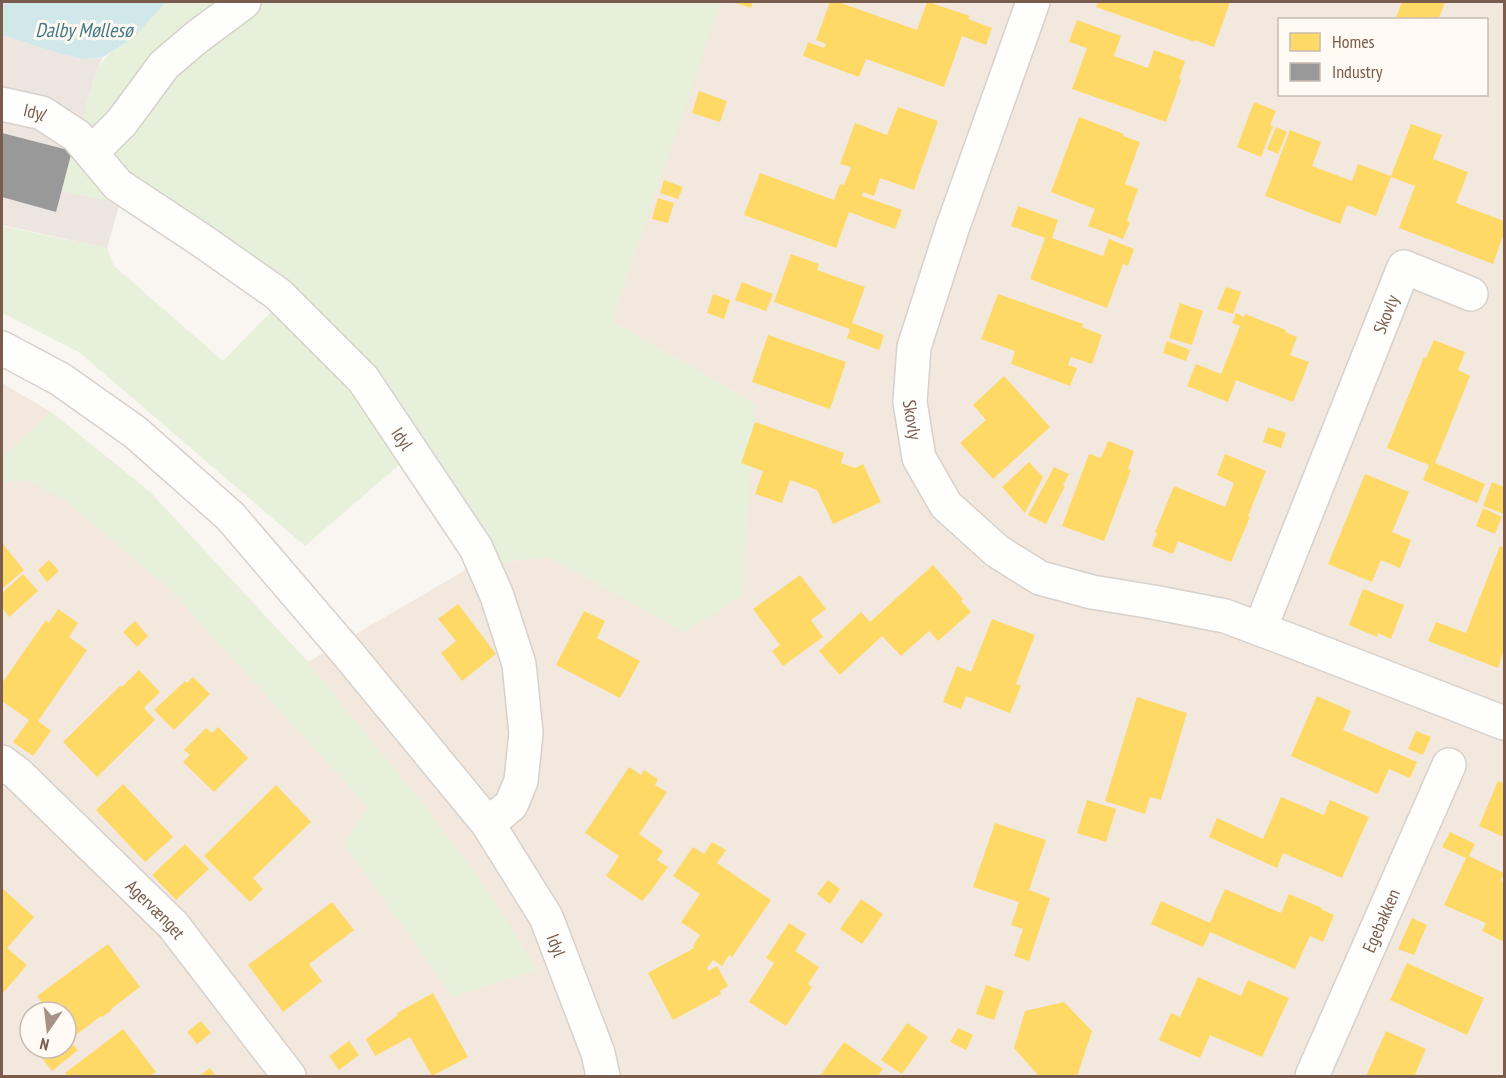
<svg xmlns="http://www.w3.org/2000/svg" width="1506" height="1078" font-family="'PT Sans Narrow',sans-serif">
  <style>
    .residential { fill: #f2e8de; fill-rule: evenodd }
    .industrial { fill: #ede5e0 }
    .green { fill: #e7f0db }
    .water { fill: #d0e8ea }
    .homes { fill: #ffd966 }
    .industry { fill: #999 }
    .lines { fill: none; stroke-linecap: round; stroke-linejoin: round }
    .minor-casing { stroke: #d7d1cb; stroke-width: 36 }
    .minor { stroke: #fefefd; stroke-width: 33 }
    .labels { text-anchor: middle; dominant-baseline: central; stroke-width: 6; stroke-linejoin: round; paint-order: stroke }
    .street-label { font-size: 18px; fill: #7a5c4d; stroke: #fffaf3 }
    .water-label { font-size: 20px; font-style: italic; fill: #437c86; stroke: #fffaf3 }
  </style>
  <rect width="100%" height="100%" fill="#f9f5f0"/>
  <path class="residential" d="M719 2H1504V1076H2V383L51 412 150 492 308 662 474 565 549 557 684 631 755 404 612 321ZM1280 20H1486V94H1280ZM30 1012H66V1048H30Z"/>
  <path class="industrial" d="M2 35 61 54 86 59 103 57 98 66 61 191 120 202 107 248 2 225Z"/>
  <path class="green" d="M160 2H721L612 321 755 404 742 596 684 632 549 557 474 565 399 465 305 546 79 352 2 313V226L107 248 114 266 223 361 272 311 120 203 61 191 98 66Z
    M51 412 150 492 308 662 438 823 493 898 537 970 453 997 344 843 368 807 205 628 171 590 65 500 29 480 2 483V458Z"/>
  <path class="water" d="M2 2H166L133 38 103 57 86 59 61 54 2 35Z"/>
  <path class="homes" d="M732 2H753L751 8Z
    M830 2H838L917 30 927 2H928L970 16 968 19 992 28 986 45 962 36 944 87 866 59 859 77 803 56 808 42 824 48 826 44 816 40Z
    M1098 2H1230L1214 47 1195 40V42L1096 7Z
    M1402 2H1445L1438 20H1395Z
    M1077 20 1121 36 1114 56 1148 68 1154 50 1185 61 1179 79 1181 80 1166 122 1072 89 1087 48 1069 42Z
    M699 91 727 101 720 122 692 113Z
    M1254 102 1276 111 1270 125 1273 126 1261 157 1237 147Z
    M898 107 938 121 914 190 880 178 874 196 863 192 862 196 902 210 895 229 849 212 836 248 744 215 760 173 834 200 840 184 844 185 851 167 840 164 855 123 887 135Z
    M1079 117 1124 134 1123 136 1140 142 1125 184 1138 189 1127 220 1130 222 1123 239 1088 226 1095 209 1051 192Z
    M1411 124 1442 135 1433 159 1468 172 1456 203 1504 221V233L1493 264 1399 228 1415 186 1391 177 1376 216 1347 205 1340 224 1265 196 1290 130 1321 142 1312 166 1352 181 1358 164 1391 176Z
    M1276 127 1287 132 1278 154 1267 149Z
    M664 180 683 187 678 199 660 193Z
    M658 198 674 203 668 223 652 219Z
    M1018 206 1058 220 1052 238 1103 256 1109 239 1134 249 1128 266 1123 264 1107 308 1030 279 1045 238 1011 226Z
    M791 254 819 264 817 270 865 287 852 323 884 335 879 350 847 338 850 329 774 302Z
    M742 282 773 294 766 311 735 300Z
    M1226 287 1241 292 1233 314 1217 309Z
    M713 294 730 300 724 319 707 313Z
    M998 294 1083 324 1082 327 1102 335 1092 364 1071 357 1068 365 1077 368 1070 386 1011 364 1015 351 981 339Z
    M1180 303 1203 311 1192 345 1169 338Z
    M1236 313 1244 317 1245 314 1286 330 1285 332 1297 337 1290 355 1309 362 1293 402 1236 380 1228 402 1187 386 1196 364 1221 374 1240 326 1232 323Z
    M768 335 846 362 830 409 752 382Z
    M1434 340 1465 352 1458 370 1470 376 1435 463 1485 484 1477 503 1423 480 1429 465 1387 448 1424 357 1426 358Z
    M1167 341 1190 350 1186 361 1163 353Z
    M1004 376 1050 427 993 479 960 443 986 420 973 405Z
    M755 422 844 453 841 463 855 468 863 464 881 502 833 524 817 490 790 480 782 503 755 494 763 471 741 463Z
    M1268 427 1286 433 1281 448 1263 442Z
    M1108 441 1134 451 1128 469 1131 470 1104 541 1062 526 1089 454 1101 458Z
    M1225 454 1266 471 1248 516 1250 517 1231 562 1178 541 1173 554 1152 546 1157 533 1155 532 1174 486 1225 507 1234 483 1217 475Z
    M1029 462 1043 477 1025 513 1002 487Z
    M1054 467 1069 474 1063 485 1065 486 1046 524 1028 515Z
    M1365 474 1409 492 1392 532 1411 540 1400 568 1381 560 1372 582 1328 564Z
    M1492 482 1504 487V514L1483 506Z
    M1483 508 1502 517 1495 534 1476 526Z
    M2 543 24 570 2 589Z
    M1500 546 1504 548V650L1498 668 1428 641 1436 622 1466 633Z
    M49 560 59 571 47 582 38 570Z
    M933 565 963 599 961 601 971 612 938 641 929 631 901 656 882 636 840 675 819 651 861 612 870 622Z
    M23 574 38 591 9 617 2 608V593Z
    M800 575 826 609 811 620 823 637 783 666 772 651 780 645 753 609Z
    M1363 589 1404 605 1391 639 1378 633 1377 637 1349 625Z
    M458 604 496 654 462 681 441 653 456 641 438 619Z
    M58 609 78 623 69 637 87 650 38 721 51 731 33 756 13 742 29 720 2 701V683L46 620 49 623Z
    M584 611 605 621 597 638 640 661 620 698 556 665Z
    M992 619 1035 635 1016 684 1021 686 1010 713 966 696 961 709 943 702 957 666 971 672Z
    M135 621 148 636 137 647 123 632Z
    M139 670 160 692 144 708 155 720 97 777 63 742 121 685 122 687Z
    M193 677 210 694 174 730 154 710 185 681 187 683Z
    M1317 696 1351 711 1343 730 1417 762 1410 778 1389 769 1378 794 1291 756Z
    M1137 697 1187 713 1161 800 1150 797 1145 814 1105 801Z
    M218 727 248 758 214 792 183 762 190 755 184 750 206 728 212 733Z
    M1416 731 1431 737 1423 755 1408 749Z
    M629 767 641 775 644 770 658 779 655 785 667 792 639 834 663 851 657 860 668 867 650 892 642 901 606 876 619 856 585 833Z
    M1498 781 1504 783V837L1479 826Z
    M123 784 173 837 145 862 96 810Z
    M276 785 311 822 253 878 263 889 250 902 204 856Z
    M1281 797 1324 815 1330 800 1369 817 1342 878 1283 853 1277 868 1209 837 1217 818 1263 839Z
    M1087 800 1116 809 1106 842 1077 833Z
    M995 823 1046 840 1029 890 1050 898 1029 961 1014 956 1023 929 1011 925 1019 902 973 887Z
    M1450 832 1475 844 1469 856 1504 873 1501 880 1504 882V942L1482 931 1486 923 1444 905 1466 858 1442 847Z
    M712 842 726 850 717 863 771 900 732 957 729 955 722 966 713 960 707 968 709 971 717 966 728 986 720 991 721 994 673 1020 648 973 694 948 693 946 700 935 681 922 700 894 673 876 693 847 704 854Z
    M185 844 209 869 176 900 152 875Z
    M828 880 840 889 830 904 817 894Z
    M2 888 34 917 7 948 27 965 2 994Z
    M1225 889 1281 913 1289 894 1322 908 1321 909 1334 915 1323 942 1310 936 1295 969 1210 932 1203 947 1151 924 1161 901 1210 923Z
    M861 899 883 914 862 944 840 929Z
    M332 902 354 930 309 964 322 981 283 1012 248 965Z
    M1412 918 1427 925 1414 955 1398 949Z
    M789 923 806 934 795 951 819 967 808 984 812 987 786 1026 749 1002 774 963 766 958Z
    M108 944 140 987 111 1009 112 1010 102 1017 101 1016 69 1040 78 1050 52 1071 34 1048H66V1012H49L37 996Z
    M1407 963 1484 998 1467 1035 1390 1000Z
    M1198 977 1241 996 1248 980 1289 998 1262 1057 1210 1035 1200 1058 1159 1040 1171 1013 1180 1017Z
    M986 985 1004 991 994 1020 976 1014Z
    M433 993 468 1057 432 1076 410 1037 375 1056 366 1039 398 1015 397 1013Z
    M1064 1002 1092 1031 1077 1076H1037L1038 1075 1014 1048 1025 1011Z
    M201 1021 211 1033 197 1044 187 1032Z
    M907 1023 928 1037 902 1074 881 1060Z
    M958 1028 973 1035 966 1050 950 1042Z
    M123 1029 156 1072 150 1076H68L65 1073Z
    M1386 1031 1426 1049 1415 1074 1421 1076H1366Z
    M349 1041 359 1055 339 1070 329 1056Z
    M844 1042 883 1069 878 1076H820Z
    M210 1068 216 1076H199Z"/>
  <path class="industry" d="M2 133 72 151 56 212 2 197Z"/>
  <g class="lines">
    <defs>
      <g id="minor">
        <path id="s1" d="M1033 2 952 229 914 347 910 402 919 458 946 505 997 551 1040 578 1092 592 1153 602 1225 616 1289 640 1504 723"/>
        <path id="s2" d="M2 104 42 113 77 136 118 185 201 240 278 294 363 379 476 548 497 596 519 664 526 733 521 781 511 805 488 824"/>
        <path d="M92 152 122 122 164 65 197 37 244 2"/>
        <path id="s3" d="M2 348 60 379 135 432 230 516 349 655 488 824 546 917 598 1053 603 1076"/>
        <path id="s4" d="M1260 629 1404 267 1471 294"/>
        <path id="s5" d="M2 762 17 773 173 925 289 1076"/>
        <path id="s6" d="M1312 1076 1449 765"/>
      </g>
    </defs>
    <use href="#minor" class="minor-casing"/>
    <use href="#minor" class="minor"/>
  </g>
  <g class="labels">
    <g class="street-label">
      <text stroke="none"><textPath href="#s2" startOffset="34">Idyl</textPath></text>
      <text stroke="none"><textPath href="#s4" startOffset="339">Skovly</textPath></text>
      <text stroke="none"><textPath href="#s1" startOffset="438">Skovly</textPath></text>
      <text stroke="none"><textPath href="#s2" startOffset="532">Idyl</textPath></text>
      <text stroke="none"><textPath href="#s5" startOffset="213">Agervænget</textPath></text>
      <text stroke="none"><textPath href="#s6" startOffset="170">Egebakken</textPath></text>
      <text stroke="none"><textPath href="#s3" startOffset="826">Idyl</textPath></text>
    </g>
    <g class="water-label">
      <text x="84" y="30">Dalby Møllesø</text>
    </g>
  </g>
  <rect width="1506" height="1078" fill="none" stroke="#7a5c4d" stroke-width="6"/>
  <rect x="1278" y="18" width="210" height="78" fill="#fffaf3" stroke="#cabbb1" stroke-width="1.5"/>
  <rect x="1290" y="33" width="30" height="18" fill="#ffd966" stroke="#cabbb1" stroke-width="1.5"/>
  <text x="1332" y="48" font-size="18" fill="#7a5c4d">Homes</text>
  <rect x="1290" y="63" width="30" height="18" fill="#999999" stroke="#cabbb1" stroke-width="1.5"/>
  <text x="1332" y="78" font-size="18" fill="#7a5c4d">Industry</text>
  <g transform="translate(48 1030) rotate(194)"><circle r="28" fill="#fffaf3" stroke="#cabbb1" stroke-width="1.5"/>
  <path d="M0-4.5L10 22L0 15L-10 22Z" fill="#a69286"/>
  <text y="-9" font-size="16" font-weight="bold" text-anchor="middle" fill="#7a5c4d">N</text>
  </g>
</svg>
